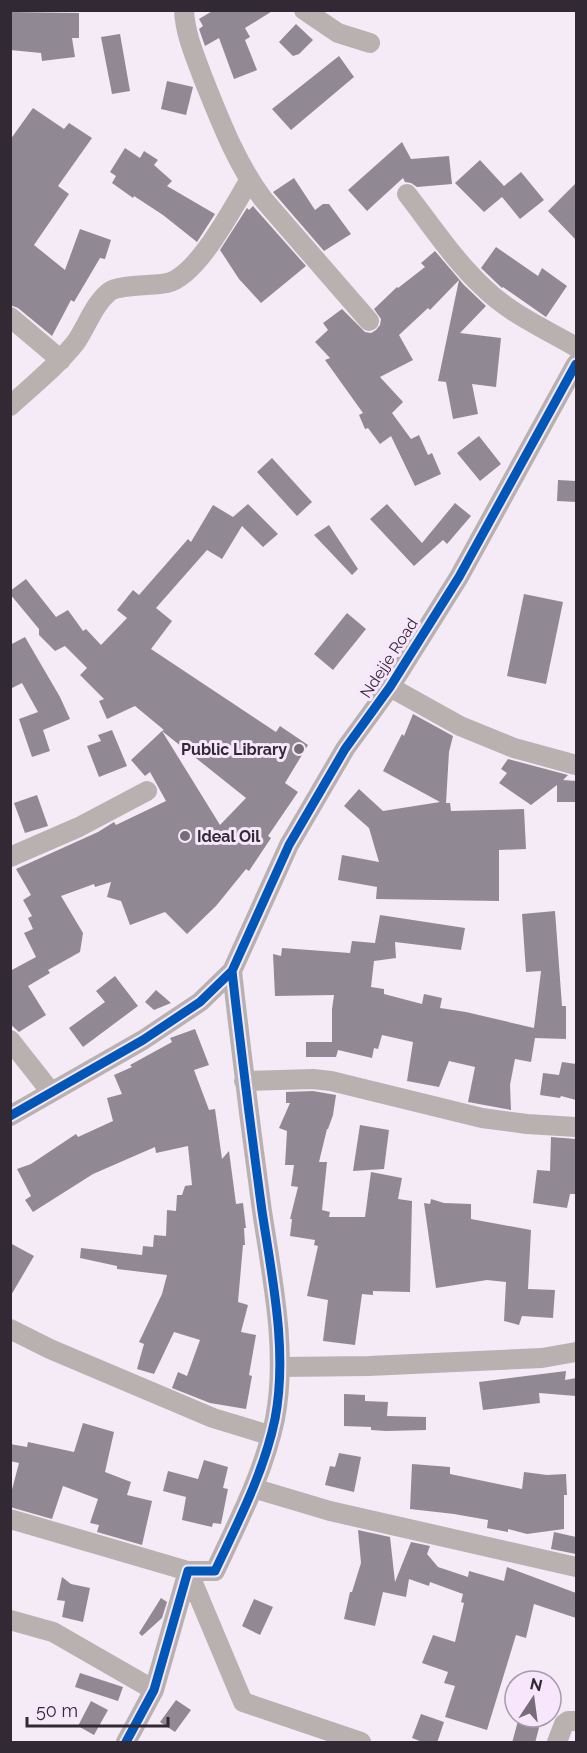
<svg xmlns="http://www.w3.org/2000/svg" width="587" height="1753" font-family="Raleway,sans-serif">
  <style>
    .building { fill: #908993 }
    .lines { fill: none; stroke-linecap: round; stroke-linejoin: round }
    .minor { stroke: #b9b1b0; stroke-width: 20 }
    .cycleway-casing { stroke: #f7e6fc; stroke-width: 13 }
    .cycleway { stroke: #0057b8; stroke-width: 9 }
    .poi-dot { fill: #756d78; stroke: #f7e6fc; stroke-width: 2 }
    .labels { text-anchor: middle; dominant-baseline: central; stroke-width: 6; stroke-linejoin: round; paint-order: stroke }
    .street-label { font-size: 16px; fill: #312933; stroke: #f7e6fc }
    .poi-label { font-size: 16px; font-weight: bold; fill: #312933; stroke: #f7e6fc; text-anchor: end }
  </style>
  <rect width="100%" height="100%" fill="#f4ebf7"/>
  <path class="building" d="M214 10H274L245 28 250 37 245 40 257 70 234 79 219 38 205 46 199 29 203 26 199 19Z
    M10 12 79 13V38H72L75 57 42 61 41 53 10 50Z
    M296 24 313 40 299 54 293 56 279 42Z
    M120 34 130 91 112 94 101 37Z
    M339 56 354 77 291 130 272 109Z
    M167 81 193 87 186 115 161 109Z
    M33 108 64 129 69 123 92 138 58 186 69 194 34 245 65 270 80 229 111 240 105 259 100 258 74 302 71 300 52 336 18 308 10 305V140Z
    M402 142 411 159 449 156 452 184 417 187 411 183 405 182 403 178 367 211 348 190Z
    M125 148 140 158 144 151 158 160 154 165 172 181 167 186 215 214 197 242 163 215 134 196 133 198 112 183 116 176 110 172Z
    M480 160 504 186 521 172 544 200 520 219 502 197 484 212 455 183Z
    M294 178 315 210 323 204H329L351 234 324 251 273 192Z
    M576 183V240L548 211Z
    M253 206 306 266 261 303 239 279 220 250 247 208 249 210Z
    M496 247 538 276 542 268 567 286 546 317 503 287 502 288 481 268Z
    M435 251 464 285 486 306 460 333 501 338 496 387 472 384 478 414 453 419 446 382 438 381 459 280 430 310 428 308 399 335 413 360 380 377 403 402 392 413 411 439 419 435 428 455 432 453 441 474 415 486 391 436 380 444 368 428 365 429 359 415 363 413 325 360 330 358 315 342 328 330 323 323 342 309 365 332 371 333 376 330 380 325 381 319 374 309 397 287 398 288 425 267 421 263Z
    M479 436 501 464 480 481 457 453Z
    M272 458 312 502 297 516 257 472Z
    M558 480 576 481V502L557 501Z
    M455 503 471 516 447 544 443 540 414 566 370 519 387 504 422 543Z
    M248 504 278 534 263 547 242 526 222 559 207 550 156 608 172 621 151 649 276 732 280 726 308 745 285 783 298 792 268 836 271 838 249 871 246 869 216 906 187 934 165 912 130 925 121 901 107 897 111 882 95 887 94 884 61 896 83 933 80 952 48 970 50 973 28 986 46 1015 19 1032 10 1024V971L36 957 24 933 33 929 28 918 32 916 23 900 31 895 16 869 98 832 114 822 116 825 166 801 150 772 145 776 131 760 162 731 220 825 246 798 162 731 164 730 135 706 107 719 99 701 104 699 80 675 87 668 65 646 55 651 39 635V629L10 594V591L26 579 56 617 68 610 83 631 86 629 101 645 127 618 117 610 133 590 139 595 188 539 191 542 213 505 233 517Z
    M329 525 358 569 352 575 314 535Z
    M524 594 563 602 546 684 507 676Z
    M347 613 366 629 333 670 314 654Z
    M25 637 60 697 70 719 43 730 50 751 32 757 19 719 38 712 22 683 10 689V645Z
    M413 714 453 736 449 752 446 803H450L451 811 524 809 526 849 499 850V901L376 899 377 887 338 880 342 855 379 862 369 828 344 806 359 789 383 811 440 802 383 771 402 734 404 736Z
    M112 730 127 766 99 777 87 746 101 741 98 735Z
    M508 759 568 775 563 780 576 781V802H557V785L531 805 499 783 507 773 501 769Z
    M37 795 48 826 25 833 14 803Z
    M555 911 562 1006H566V1039L535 1038 531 1062 515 1059 510 1085 511 1110 468 1102 475 1067 449 1061 439 1087 407 1081 413 1042 382 1035 378 1049 374 1048 372 1058 338 1050 336 1057H306V1042H332V1009L334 995 275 996 273 954 281 956 282 948 350 953 352 941 375 943 380 915 465 928 461 950 395 942 396 958 374 961 371 987 384 989V994L422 1004 424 994 442 998 440 1008 466 1012 534 1028 541 971 526 972 522 914Z
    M115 976 138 1006 83 1047 69 1028 105 1002 96 991Z
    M156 990 171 1003 154 1010 145 1002Z
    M195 1029 209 1065 194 1070 209 1110 215 1109 222 1159 229 1151 236 1204 243 1203 246 1228H244L245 1245H243L238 1302 248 1305 241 1332 256 1335 249 1375 252 1376 246 1409 210 1403 172 1388 178 1372 187 1376 200 1340 174 1332 154 1374 137 1369 144 1344 139 1342 162 1294 167 1275 117 1269V1266L80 1258 81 1248 142 1255 143 1246 153 1247 154 1235 166 1236 167 1210 176 1211 177 1195H182L185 1186 192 1185 188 1146 156 1153 155 1147 93 1174 33 1212 25 1200 31 1196 17 1169 31 1164 76 1134 78 1137 113 1121 107 1098 122 1094 114 1075 132 1067 130 1065 172 1042 170 1038Z
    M562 1062 576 1064V1100L561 1096 560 1098 540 1095 543 1073 559 1075Z
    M313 1091 336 1095 333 1115 328 1129H327L319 1162H327L322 1210 330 1212 329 1217H365L371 1172 402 1178 398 1199 412 1201 410 1292 373 1291V1295L362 1294 355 1345 323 1341 328 1300 307 1296 318 1246 314 1245 315 1240 290 1236 292 1219H290L298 1187 291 1186 294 1165H285L287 1131 279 1128 290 1103H286V1092Z
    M360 1125 389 1130 384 1169 353 1171Z
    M551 1137 576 1139V1194H570L567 1208 533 1203 537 1170 550 1171Z
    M431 1199 444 1203 471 1204V1219L531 1230 528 1289 555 1290 553 1318 522 1316 519 1325 504 1321 506 1282 487 1280 436 1288 424 1203 430 1204Z
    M10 1243 34 1256 10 1297Z
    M566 1371 565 1380 576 1378V1396L539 1393 540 1403 483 1410 479 1382Z
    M344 1394 365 1395V1401L388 1402 387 1416 426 1417V1430L386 1431 371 1430V1427L344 1426Z
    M83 1423 114 1432 105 1472 131 1482 127 1495 152 1501 142 1545 97 1532 99 1525 90 1523 98 1499 63 1486 52 1519 10 1507V1497L19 1463 10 1461V1444L27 1447 28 1442 74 1452Z
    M339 1453 361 1457 354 1492 325 1485 330 1466 335 1467Z
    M204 1460 228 1467 223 1488 228 1489 221 1524 213 1523 212 1527 182 1520 186 1497 163 1491 168 1471 198 1479Z
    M412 1464 450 1467V1474L522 1489 524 1472 547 1475 566 1474 567 1495H564V1529L527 1534 508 1529V1532L487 1528 488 1520 454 1514 410 1509Z
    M358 1530 390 1537 395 1582 411 1542 430 1546 427 1554 438 1567 468 1577 469 1571 504 1581 507 1567 576 1593V1618L534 1604 526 1638 516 1635 487 1730 445 1717 455 1686 444 1683 448 1672 422 1663 433 1635 455 1642 464 1603 461 1602 463 1594 430 1582 429 1586 409 1579 406 1597 383 1592 375 1626 344 1619 350 1592H352L361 1563Z
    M554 1532 576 1537V1554L551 1549Z
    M62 1577 71 1584 90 1588 83 1622 62 1617 65 1601 57 1600Z
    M161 1598 167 1602 162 1618 142 1636 139 1633Z
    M254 1599 273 1607 260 1635 242 1626Z
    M80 1673 123 1687 118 1701 75 1687Z
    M176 1700 191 1710 175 1732 160 1722Z
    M91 1701 108 1710 94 1735 78 1726Z
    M421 1714 444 1722 437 1743H425L412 1738Z
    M519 1717H531L540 1724 535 1743H512Z"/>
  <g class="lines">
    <path class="minor" d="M184 10C185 34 195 56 203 78 220 120 236 163 263 199L369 321
      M304 10 338 33 370 43
      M407 194C431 225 454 260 483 287 509 313 545 329 576 347
      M10 317 61 360
      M10 406C33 385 57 366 76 342 87 326 94 304 109 292 119 284 153 286 167 283 198 276 233 207 249 181
      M390 687 460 726 514 748 576 765
      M10 857 79 827 147 791
      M10 1040 51 1092
      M244 1081 313 1079 331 1081 482 1118 527 1124 576 1127
      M10 1116 143 1040 200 1002 232 971 289 845 345 749 390 687 459 577 576 364
      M10 1329 50 1349 213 1418 269 1435
      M281 1367 369 1366 542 1358 576 1352
      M253 1488 330 1511 576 1567
      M10 1519 188 1571 243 1702 361 1742
      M10 1620 53 1632 154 1690
      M126 1742 154 1690 188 1571H215C238 1522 264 1472 275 1419 288 1351 272 1278 262 1211 251 1131 241 1051 232 971
      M557 1742 564 1724 568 1721H576"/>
    <defs>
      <path id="cycleway" d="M10 1116 143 1040 200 1002 232 971 289 845 345 749 390 687 459 577 576 364
        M126 1742 154 1690 188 1571H215C238 1522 264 1472 275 1419 288 1351 272 1278 262 1211 251 1131 241 1051 232 971"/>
    </defs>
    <use href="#cycleway" class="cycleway-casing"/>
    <use href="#cycleway" class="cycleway"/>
  </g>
  <g class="poi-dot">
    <circle cx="299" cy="749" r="6"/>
    <circle cx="185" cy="836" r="6"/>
  </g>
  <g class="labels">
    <g class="street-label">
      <text transform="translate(389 658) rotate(-57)">Ndejje Road</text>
    </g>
    <g class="poi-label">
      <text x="287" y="749">Public Library</text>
      <text x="197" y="836" text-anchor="start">Ideal Oil</text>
    </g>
  </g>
  <rect width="587" height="1753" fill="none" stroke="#312933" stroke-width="24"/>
  <g transform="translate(533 1699) rotate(13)"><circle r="28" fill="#f7e6fc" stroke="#a89aac" stroke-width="1.5"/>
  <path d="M0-4.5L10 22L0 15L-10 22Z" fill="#756d78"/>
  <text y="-9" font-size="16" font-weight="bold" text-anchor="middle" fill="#312933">N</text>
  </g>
  <path d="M27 1717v9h141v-9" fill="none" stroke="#312933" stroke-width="3"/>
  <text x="36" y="1717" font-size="18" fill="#312933" stroke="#f7e6fc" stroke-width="4.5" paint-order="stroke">50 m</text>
</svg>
